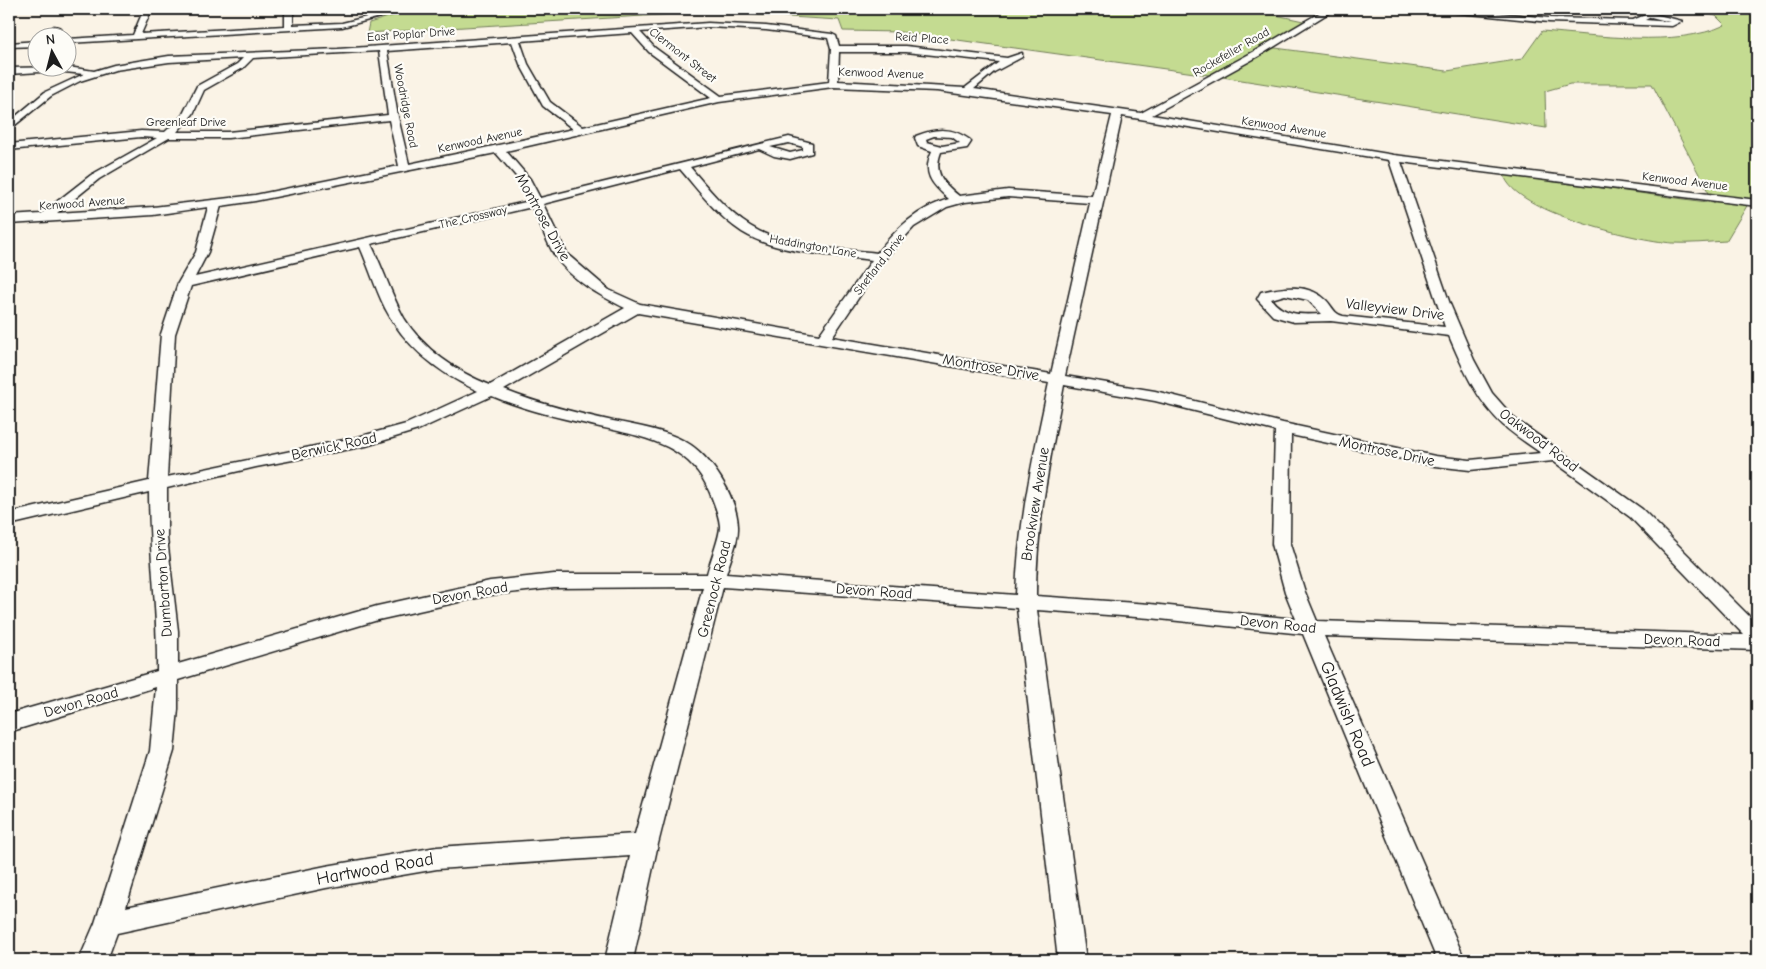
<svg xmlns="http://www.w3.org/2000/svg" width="1766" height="969" font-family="'Comic Neue',sans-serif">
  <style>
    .green { fill: #c4db91; stroke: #707c56 }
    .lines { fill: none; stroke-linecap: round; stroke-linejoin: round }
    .minor-casing { stroke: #1c1c1c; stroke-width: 3 }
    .minor { fill: #fdfcf7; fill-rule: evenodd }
    .labels { text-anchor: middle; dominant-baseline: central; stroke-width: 4.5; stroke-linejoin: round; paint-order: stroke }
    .far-street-label { font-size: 12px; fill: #1c1c1c; stroke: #fdfcf7 }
    .street-label { font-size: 15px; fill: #1c1c1c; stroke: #fdfcf7 }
    .near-street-label { font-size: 18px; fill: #1c1c1c; stroke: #fdfcf7 }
  </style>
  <rect width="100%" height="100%" fill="#faf3e6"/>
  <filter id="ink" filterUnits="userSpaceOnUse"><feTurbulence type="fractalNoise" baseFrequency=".02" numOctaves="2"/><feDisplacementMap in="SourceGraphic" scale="10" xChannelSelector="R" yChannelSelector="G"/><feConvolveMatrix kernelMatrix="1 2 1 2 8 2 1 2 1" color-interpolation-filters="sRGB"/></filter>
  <g filter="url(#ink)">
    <path class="green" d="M415 9H1248L1308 22 1268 47 1447 71 1522 59 1542 31C1594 35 1677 48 1725 25L1716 16 1689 9H1757V189L1726 241C1708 242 1690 244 1672 243 1636 240 1514 212 1504 175L1714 203 1652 84H1570L1545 91 1546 128 1216 76 900 32 843 31 839 20 708 12 367 33 369 23Z"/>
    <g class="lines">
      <defs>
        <path id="minor" d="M144 9H152L141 34 285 26V9H293V25L342 23 399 9H411L342 27 68 43V39L133 35Z
          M1326 9H1335L1259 56 1152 115 1394 155 1757 200V206L1401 162 1450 304 1474 360 1492 393 1515 419 1642 509 1757 624V650L1324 636 1465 960H1437L1303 634 1150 618 1037 610 1086 960H1058L1017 608 723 587 658 844 633 960H605L630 856 437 869 326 888 117 933 107 960H79L95 923 150 751 156 687 9 732V714L157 671C158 611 149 552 149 492L9 525V513L149 481 161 334 178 283 196 252 208 207 153 215 9 224V216L41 214 91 175 157 138 141 137 9 150V144L141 131 165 132 182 116 197 86 237 64 243 58 169 62 115 70 80 81 51 96 9 130V122L45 92 84 74 55 71 9 74V68L68 67 94 71 114 65 169 56 338 49 708 23 766 26 832 34 836 36 839 46H906L1007 58 1022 53V57L994 72 974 89 1141 113 1253 52ZM708 27 766 30 828 38 831 49 829 82 721 96 655 48 640 32ZM632 33 649 52 711 98 583 127 550 102 528 64 520 41ZM512 42 520 64 543 106 573 129 409 164 398 117 387 51ZM379 51 388 115 228 132H177L193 114 204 90 243 68 253 58ZM839 52H906L999 62 965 88 838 81ZM833 87 937 91 1112 115 1092 196 1008 190 959 196C943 183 933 173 941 152L967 148 971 142 970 140C952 127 936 128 916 136L915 138 918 146 932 151C922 173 931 184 949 199 918 208 897 228 877 253 836 248 786 249 750 226 726 211 708 188 690 167L759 149 774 156 790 159 812 153V143L789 137 540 198 530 179 506 151 719 102ZM1122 116 1389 160 1445 327 1343 316C1334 314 1332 306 1326 300 1308 283 1283 287 1261 292L1257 299 1273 316 1294 322 1331 321 1449 336C1463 368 1476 400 1503 425 1514 435 1528 444 1541 453L1470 460 1435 456 1283 423 1155 391 1065 376ZM389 120 399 166 255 195 153 207 57 213 99 179 169 138H228ZM934 136 952 137 960 143 942 146 927 142 926 139ZM789 143 803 147V150L790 153 770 147ZM496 153 521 182 530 201 195 277 208 252 221 206 255 201ZM680 169C699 191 717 216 742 232 779 255 830 254 872 260L819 335 640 304 609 290 567 254 543 204ZM1008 197 1090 203 1051 374 832 337 884 260 914 227 947 207 965 202ZM532 207C540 223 546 241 555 256 571 280 601 296 625 308L490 385C457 372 423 349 404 318 391 294 383 268 371 244ZM360 247C369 267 375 288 385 308 405 347 439 373 478 391L406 424 358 437 167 477 175 334 191 286ZM1285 295 1308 300 1322 314C1302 315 1284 316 1271 299ZM638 313 1049 383C1034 453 1018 523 1016 595L726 574C730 560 739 541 738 526 737 497 711 456 686 442 664 430 638 426 613 421 576 413 539 404 504 390ZM1064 385 1155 401 1275 431 1272 544 1285 592 1296 619 1150 604 1036 596C1036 524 1051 455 1064 385ZM492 396C522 409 555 417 587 424 636 436 689 440 710 493 714 503 719 515 720 526 720 538 710 561 707 574H554L490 581 377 606 178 664V631L167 538V488L256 467 366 446 418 430ZM1291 435 1435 466 1470 470 1553 461 1630 517 1744 635 1317 621 1305 592 1290 544ZM703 587 635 834 437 847 326 866 126 907 174 751 178 709V680L378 620 490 595 554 588Z
          M1436 9H1460L1549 18 1633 20 1650 13 1682 21 1672 26 1549 22 1440 11ZM1651 17 1670 22 1645 20Z
          M54 26 61 28 52 38H43Z
          M38 41V46L9 47V43Z"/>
      </defs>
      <use href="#minor" class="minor-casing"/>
      <use href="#minor" class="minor"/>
    </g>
  </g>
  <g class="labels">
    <g class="far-street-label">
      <text transform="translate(411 34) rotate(-4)">East Poplar Drive</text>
      <text transform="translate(922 38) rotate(4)">Reid Place</text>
      <text transform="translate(1231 52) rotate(-30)">Rockefeller Road</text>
      <text transform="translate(683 55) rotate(38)">Clermont Street</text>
      <text transform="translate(881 73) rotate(2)">Kenwood Avenue</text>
      <text transform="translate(406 106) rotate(79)">Woodridge Road</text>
      <text x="186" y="122">Greenleaf Drive</text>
      <text transform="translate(1284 127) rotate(9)">Kenwood Avenue</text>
      <text transform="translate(480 140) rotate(-12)">Kenwood Avenue</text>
      <text transform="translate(1685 181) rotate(7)">Kenwood Avenue</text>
      <text transform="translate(82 203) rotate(-4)">Kenwood Avenue</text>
      <text transform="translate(473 217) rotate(-13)">The Crossway</text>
      <text transform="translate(813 246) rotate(10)">Haddington Lane</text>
      <text transform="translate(879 264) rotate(-52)">Shetland Drive</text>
    </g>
    <g class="street-label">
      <text transform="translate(543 217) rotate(61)">Montrose Drive</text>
      <text transform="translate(1395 309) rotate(7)">Valleyview Drive</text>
      <text transform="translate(991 367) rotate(10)">Montrose Drive</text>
      <text transform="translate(1539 440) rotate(37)">Oakwood Road</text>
      <text transform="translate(334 446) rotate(-12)">Berwick Road</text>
      <text transform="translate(1387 451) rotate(12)">Montrose Drive</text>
      <text transform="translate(1035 504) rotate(-81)">Brookview Avenue</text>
      <text transform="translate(163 583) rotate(-94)">Dumbarton Drive</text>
      <text transform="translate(714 589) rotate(-76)">Greenock Road</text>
      <text transform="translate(874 591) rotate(4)">Devon Road</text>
      <text transform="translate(470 593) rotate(-10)">Devon Road</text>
      <text transform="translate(1278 624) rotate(6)">Devon Road</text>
      <text transform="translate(1682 640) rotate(2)">Devon Road</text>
      <text transform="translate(81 702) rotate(-16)">Devon Road</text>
    </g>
    <g class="near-street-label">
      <text transform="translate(1347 714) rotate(67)">Gladwish Road</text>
      <text transform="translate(375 869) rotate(-10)">Hartwood Road</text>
    </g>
  </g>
  <rect width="1766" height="969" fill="none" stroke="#fdfcf7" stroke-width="30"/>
  <rect x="15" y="15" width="1736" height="939" fill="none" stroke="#1c1c1c" stroke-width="2" filter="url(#ink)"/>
  <g transform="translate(52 52) rotate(353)"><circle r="24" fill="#fdfcf7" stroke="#a3a29f"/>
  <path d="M0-4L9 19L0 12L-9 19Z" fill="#1c1c1c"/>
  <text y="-8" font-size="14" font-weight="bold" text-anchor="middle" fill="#1c1c1c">N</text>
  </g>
</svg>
